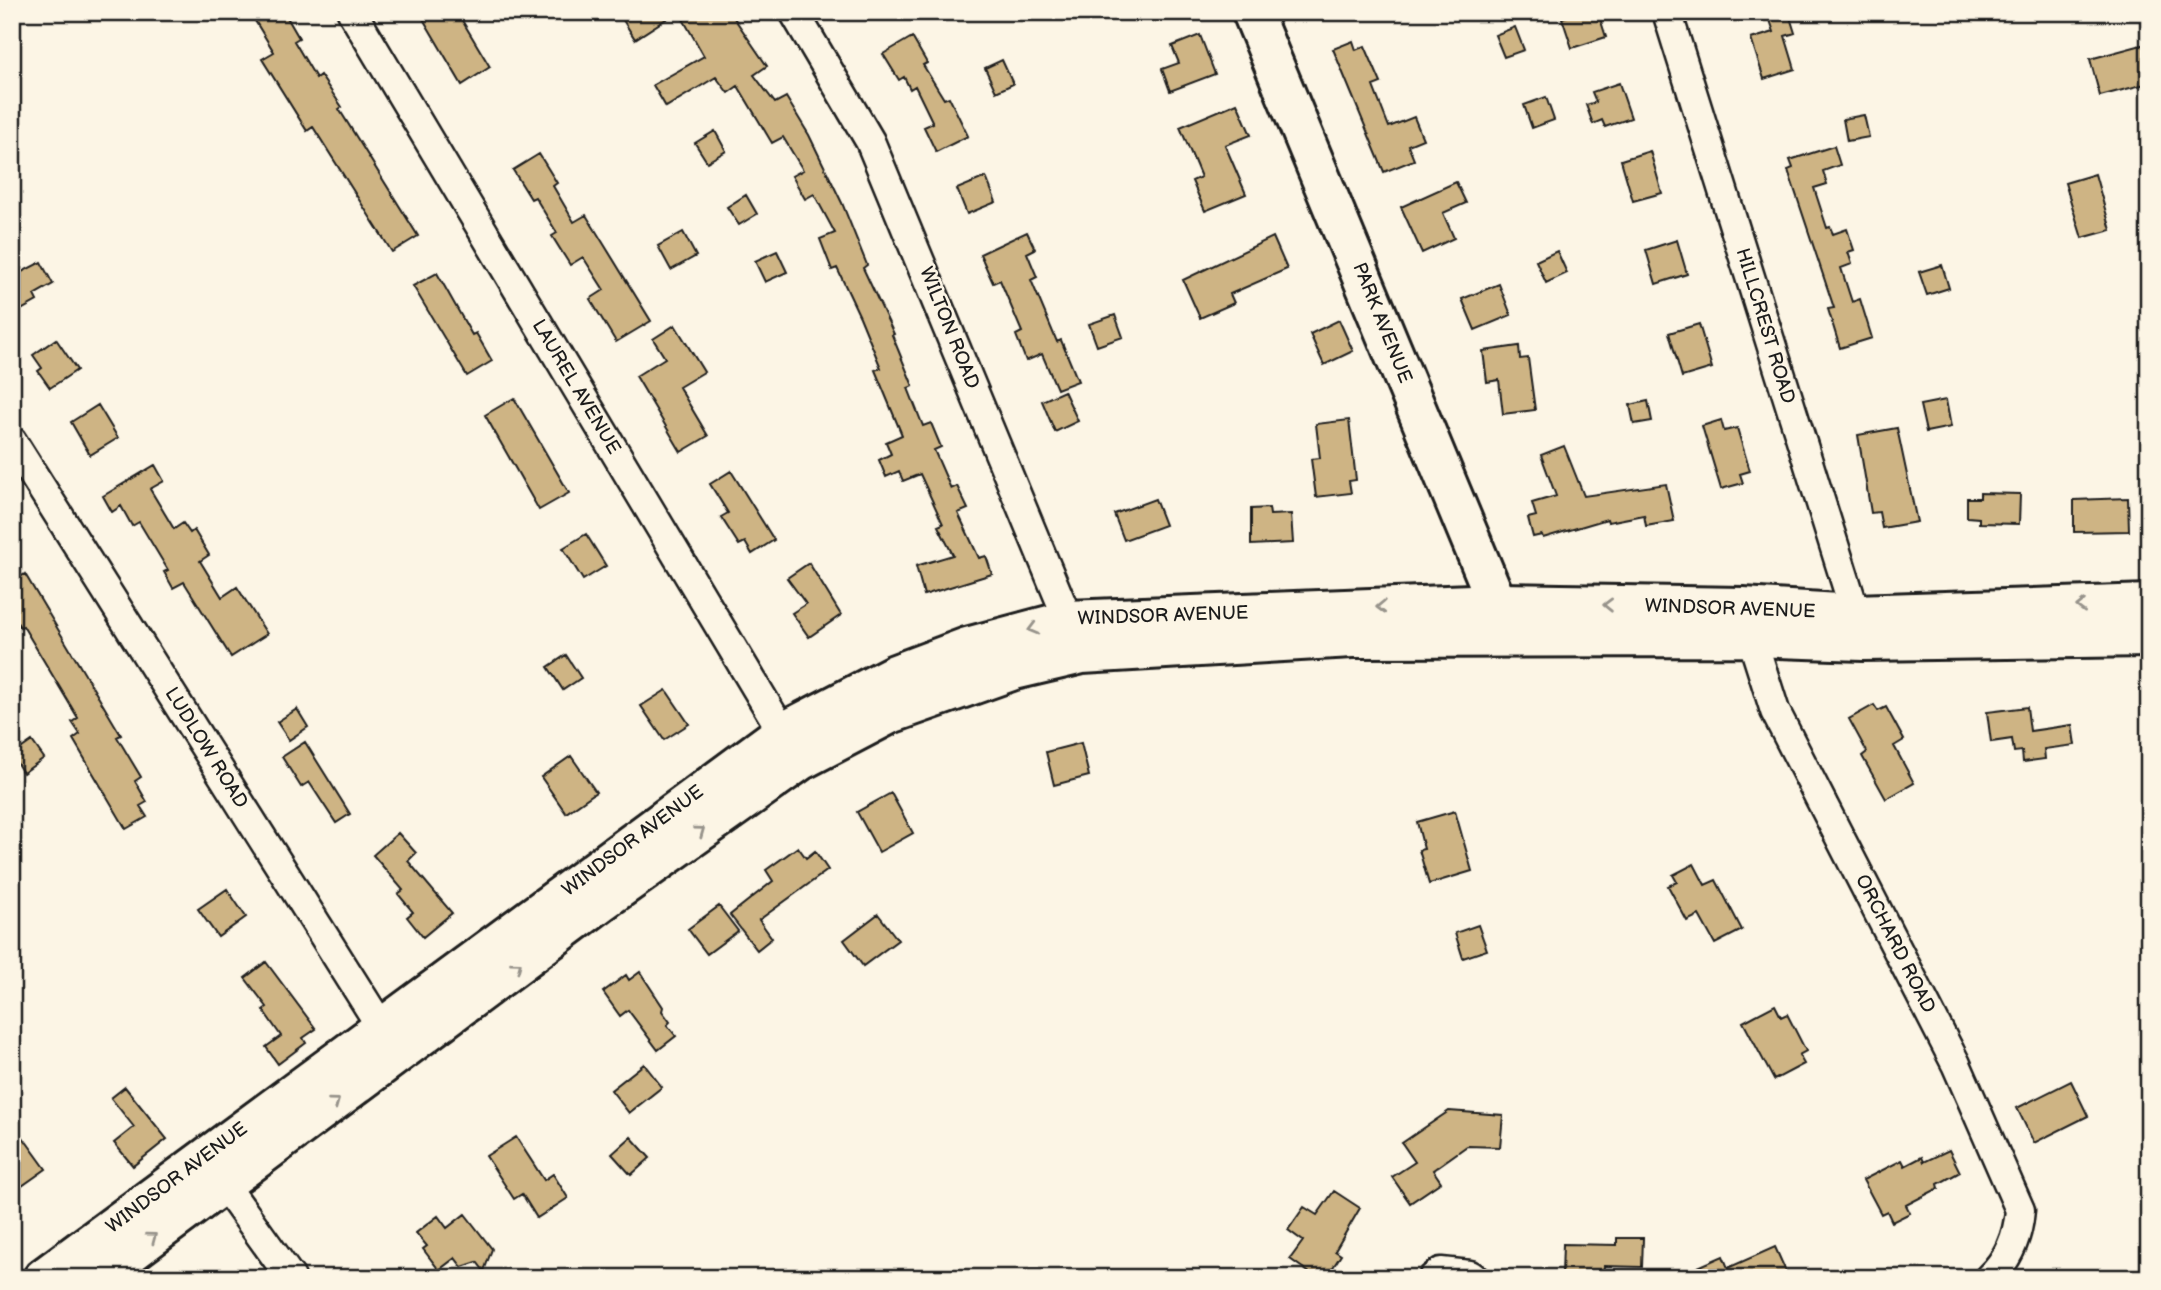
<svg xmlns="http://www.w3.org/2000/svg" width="2161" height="1290" font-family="'Balsamiq Sans',sans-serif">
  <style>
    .building { fill: #ceb484; stroke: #1c1c1c; stroke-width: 2 }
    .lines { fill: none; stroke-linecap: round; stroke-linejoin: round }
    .minor-casing { stroke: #1c1c1c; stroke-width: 33 }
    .secondary-casing { stroke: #1c1c1c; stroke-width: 44 }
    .primary-casing { stroke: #1c1c1c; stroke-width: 44 }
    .minor { stroke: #fcf5e5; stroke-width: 28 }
    .secondary { stroke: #fcf5e5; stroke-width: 38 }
    .primary { stroke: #fcf5e5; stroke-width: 38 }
    .oneway { stroke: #97938b }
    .labels { text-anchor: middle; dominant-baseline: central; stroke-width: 5; stroke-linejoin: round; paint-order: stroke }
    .street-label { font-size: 19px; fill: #1c1c1c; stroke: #fcf5e5 }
  </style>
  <rect width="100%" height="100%" fill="#fcf5e5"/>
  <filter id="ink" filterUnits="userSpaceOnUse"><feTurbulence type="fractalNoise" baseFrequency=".0143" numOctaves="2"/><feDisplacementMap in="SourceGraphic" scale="14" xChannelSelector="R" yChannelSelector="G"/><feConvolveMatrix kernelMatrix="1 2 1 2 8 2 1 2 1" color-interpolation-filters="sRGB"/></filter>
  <g filter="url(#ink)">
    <path class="building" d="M266 12H284L299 38 294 41 316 78 320 75 342 107 339 109 418 236 392 252 313 127 307 131 262 59 274 52 254 19Z
      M419 12H457L490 67 462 85Z
      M636 12H677L635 39 623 20Z
      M679 12H730L767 66 754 75 775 103 786 97 809 135 842 203 867 265 863 268 894 334 892 335 913 386 908 388 923 426 931 423 941 447 934 450 951 489 957 486 968 509 958 513 979 558 986 556 992 574 924 595 916 566 953 555 938 526 943 524 920 474 903 481 899 471 886 477 879 460 891 454 886 442 902 435 875 370 881 368 860 317 837 268 832 270 820 239 835 233 814 194 805 199 792 176 803 170 783 137 772 143 738 86 728 93 716 77 666 107 653 85 704 56Z
      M1581 12H1598L1606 37 1572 48 1562 18Z
      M1789 14 1795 33 1785 36 1795 69 1764 79 1751 39 1774 32 1770 20Z
      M1515 27 1524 50 1504 57 1495 35Z
      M1200 35 1215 74 1170 91 1162 69 1179 63 1172 46Z
      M912 37 927 63 923 65 944 99 949 97 968 136 936 152 924 127 933 123 915 86 910 89 904 77 899 80 883 54Z
      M1353 41 1356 50 1365 46 1381 83 1373 86 1389 127 1414 117 1423 139 1408 145 1414 160 1384 172 1333 49Z
      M2149 43V83L2100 96 2090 59Z
      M1002 60 1013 84 996 92 985 68Z
      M1619 83 1631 118 1605 127 1602 120 1593 124 1586 105 1596 102 1592 92Z
      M1546 97 1554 120 1532 128 1524 105Z
      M1237 103 1251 135 1225 145 1246 194 1205 211 1192 181 1201 177 1180 127Z
      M1864 115 1869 137 1847 141 1843 119Z
      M715 131 726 151 707 162 695 143Z
      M1834 146 1840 165 1823 171 1827 184 1814 188 1827 228 1830 227 1833 234 1847 229 1854 250 1848 252 1852 264 1841 268 1852 302 1860 299 1872 338 1840 348 1828 309 1834 308 1788 170 1793 168 1790 160Z
      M1650 151 1662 193 1633 201 1621 160Z
      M539 154 557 183 553 186 574 222 586 215 651 321 616 342 590 299 604 290 583 257 570 265 552 236 557 233 535 197 531 199 513 170Z
      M2095 174 2111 230 2082 238 2065 183Z
      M986 177 996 202 967 214 957 189Z
      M1456 182 1466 203 1443 213 1454 238 1422 253 1401 207Z
      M746 195 757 214 739 225 727 207Z
      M683 232 696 256 671 270 658 246Z
      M1027 232 1035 249 1027 253 1037 277 1031 280 1057 342 1061 340 1078 381 1057 389 1042 354 1026 361 1016 335 1022 332 1000 280 993 283 980 254Z
      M1273 237 1287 269 1230 294 1234 303 1200 318 1183 280Z
      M1677 240 1687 274 1656 284 1646 250Z
      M777 251 787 272 765 282 755 261Z
      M1557 251 1567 273 1546 283 1536 261Z
      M12 260 20 273 41 262 53 284 34 295 37 301 12 315Z
      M1942 265 1949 288 1927 295 1919 272Z
      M437 273 472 335 476 333 492 361 467 376 413 286Z
      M1499 284 1511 315 1475 330 1462 299Z
      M1115 315 1123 337 1097 346 1089 324Z
      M1339 320 1353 351 1324 365 1310 334Z
      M1699 324 1712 368 1682 377 1669 333Z
      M675 325 704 372 679 387 708 436 681 452 636 376 665 358 653 339Z
      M56 339 77 370 50 388 38 371 42 368 33 355Z
      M1519 346 1520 359 1528 358 1535 410 1503 414 1499 380 1487 382 1483 351Z
      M1064 391 1078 421 1055 432 1042 401Z
      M514 398 569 493 539 510 485 415Z
      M1946 400 1951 427 1926 432 1920 405Z
      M1648 401 1652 421 1634 424 1630 405Z
      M98 405 118 438 90 455 71 422Z
      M1349 420 1356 480 1349 481 1351 493 1316 497 1311 459 1320 458 1316 424Z
      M1721 420 1724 431 1737 428 1750 471 1740 474 1743 483 1721 489 1702 426Z
      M1897 428 1917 522 1882 528 1879 512 1871 513 1858 435Z
      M1564 446 1584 496 1666 484 1674 521 1646 526 1644 515 1608 522 1607 519 1543 538 1542 535 1533 537 1528 518 1536 516 1532 503 1556 496 1541 455Z
      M155 465 164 481 150 489 174 529 183 523 190 533 194 530 209 555 200 561 222 597 237 587 267 634 231 657 184 582 173 588 164 572 168 570 139 522 132 526 121 506 112 512 103 496Z
      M731 471 774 540 752 554 745 542 739 545 721 517 728 513 710 484Z
      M1980 493 2020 494 2019 524 1979 523V518L1967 517V498H1980Z
      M2128 498 2129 531 2074 532V500Z
      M1155 499 1165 525 1124 540 1114 514Z
      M1269 508 1270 515 1291 514 1293 543 1251 545V509Z
      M586 534 606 566 583 580 563 548Z
      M809 563 841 615 809 637 792 613 806 604 787 578Z
      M25 574 121 735 117 737 141 777 135 781 147 802 140 806 147 817 126 829 73 739 80 734 72 722 78 718 23 626 20 627 12 614V582Z
      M566 655 581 678 563 690 548 667Z
      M666 690 689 724 664 740 641 706Z
      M1874 705 1878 711 1886 707 1904 740 1894 746 1914 783 1886 799 1862 756 1867 752 1849 719Z
      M2027 707 2030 731 2072 725 2075 745 2044 749 2045 759 2023 762 2022 751 2014 752 2012 739 1991 742 1987 712Z
      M297 709 308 727 289 740 277 722Z
      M32 741 44 758 23 773 12 755Z
      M305 742 350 814 336 823 309 782 301 787 282 757Z
      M1081 743 1089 776 1054 785 1046 752Z
      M571 756 596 792 566 813 541 777Z
      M891 793 913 833 879 852 857 812Z
      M1455 811 1472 871 1429 884 1419 850 1424 849 1417 822Z
      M398 833 416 853 408 861 452 913 423 937 407 917 413 912 398 894 403 890 373 855Z
      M798 847 806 858 815 851 828 870 759 920 772 938 757 950 730 915 773 881 766 870Z
      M1694 864 1705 885 1716 880 1742 930 1715 944 1699 915 1687 921 1668 886 1677 882 1673 875Z
      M227 889 246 917 218 937 198 909Z
      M719 906 738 931 707 954 688 929Z
      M878 914 898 940 863 966 844 940Z
      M1478 925 1487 950 1463 958 1455 933Z
      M266 962 316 1029 303 1038 306 1043 278 1064 266 1047 281 1036 263 1010 267 1007 245 978Z
      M640 972 663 1007 662 1011 670 1022 667 1025 676 1036 658 1050 628 1010 620 1016 603 992 626 975 629 980Z
      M1775 1005 1781 1017 1787 1014 1806 1051 1799 1055 1804 1064 1774 1080 1743 1022Z
      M644 1064 662 1087 629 1113 611 1090Z
      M2071 1081 2088 1116 2034 1143 2017 1108Z
      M125 1087 167 1139 133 1166 114 1143 134 1127 111 1098Z
      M1449 1111 1503 1115 1500 1147 1467 1146 1433 1170 1441 1182 1410 1203 1392 1177 1415 1162 1402 1143Z
      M12 1122 46 1169 12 1193Z
      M516 1137 544 1180 553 1174 568 1198 537 1218 522 1194 514 1199 486 1156Z
      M631 1137 650 1158 631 1175 612 1154Z
      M1949 1150 1960 1172 1938 1184 1939 1188 1906 1205 1910 1213 1892 1222 1887 1211 1881 1214 1863 1180 1902 1160 1905 1166 1922 1157 1924 1162Z
      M1334 1191 1360 1208 1335 1251 1341 1255 1326 1278H1317L1290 1259 1303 1241 1288 1230 1304 1207 1317 1215Z
      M465 1214 492 1249 484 1271 477 1262 462 1267 455 1258 439 1270 423 1249 427 1246 416 1233 438 1216 447 1228Z
      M1617 1238H1643L1642 1267 1604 1266 1603 1275H1562L1563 1244 1617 1245Z
      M1775 1247 1789 1278H1673L1723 1256 1728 1268Z"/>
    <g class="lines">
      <defs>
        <path id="minor" d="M352 12 791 746
          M794 12 870 141 1075 636
          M1667 12 1861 631
          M12 441 392 1044
          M1746 620 1775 711 1956 1064 2020 1210C2018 1236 2008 1260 1989 1278
          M212 1168 291 1278
          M1433 1278 1441 1272 1470 1275 1474 1278"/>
        <path id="secondary" d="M1252 12 1497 603 1503 633"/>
        <path id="primary" d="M43 1278 783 732 895 674 967 647 1068 620 1497 603 1743 607 1855 614 2149 604
          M97 1278 601 902 800 761 890 714 1014 670 1082 654 1352 638 1751 637 1863 641 2149 637"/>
      </defs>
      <use href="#minor" class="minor-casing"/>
      <use href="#secondary" class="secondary-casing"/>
      <use href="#primary" class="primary-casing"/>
      <use href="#minor" class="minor"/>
      <use href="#secondary" class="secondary"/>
      <use href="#primary" class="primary"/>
    </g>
    <defs><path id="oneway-chevron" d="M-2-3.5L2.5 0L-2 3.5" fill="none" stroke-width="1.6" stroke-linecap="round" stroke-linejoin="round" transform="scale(1.75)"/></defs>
    <g class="oneway">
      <use href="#oneway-chevron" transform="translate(1608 605) rotate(-179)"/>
      <use href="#oneway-chevron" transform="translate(2081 606) rotate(179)"/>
      <use href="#oneway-chevron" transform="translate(1381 607) rotate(178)"/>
      <use href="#oneway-chevron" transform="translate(1033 629) rotate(165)"/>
      <use href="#oneway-chevron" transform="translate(700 831) rotate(-36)"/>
      <use href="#oneway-chevron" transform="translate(517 966) rotate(-37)"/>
      <use href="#oneway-chevron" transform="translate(335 1102) rotate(-36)"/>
      <use href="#oneway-chevron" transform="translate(152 1237) rotate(-37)"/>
    </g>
  </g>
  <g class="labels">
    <g class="street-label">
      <text transform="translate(1382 323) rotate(68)">PARK AVENUE</text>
      <text transform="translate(1765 326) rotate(73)">HILLCREST ROAD</text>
      <text transform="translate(949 328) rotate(68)">WILTON ROAD</text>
      <text transform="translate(576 387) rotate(59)">LAUREL AVENUE</text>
      <text transform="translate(1730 609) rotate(2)">WINDSOR AVENUE</text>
      <text transform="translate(1163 616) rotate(-2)">WINDSOR AVENUE</text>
      <text transform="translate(206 748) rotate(58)">LUDLOW ROAD</text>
      <text transform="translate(633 841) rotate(-37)">WINDSOR AVENUE</text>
      <text transform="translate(1895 944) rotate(63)">ORCHARD ROAD</text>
      <text transform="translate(177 1178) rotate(-37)">WINDSOR AVENUE</text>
    </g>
  </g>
  <rect width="2161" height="1290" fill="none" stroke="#fcf5e5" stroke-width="42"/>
  <rect x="21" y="21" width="2119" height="1248" fill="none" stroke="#1c1c1c" stroke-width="2.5" filter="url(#ink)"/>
</svg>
